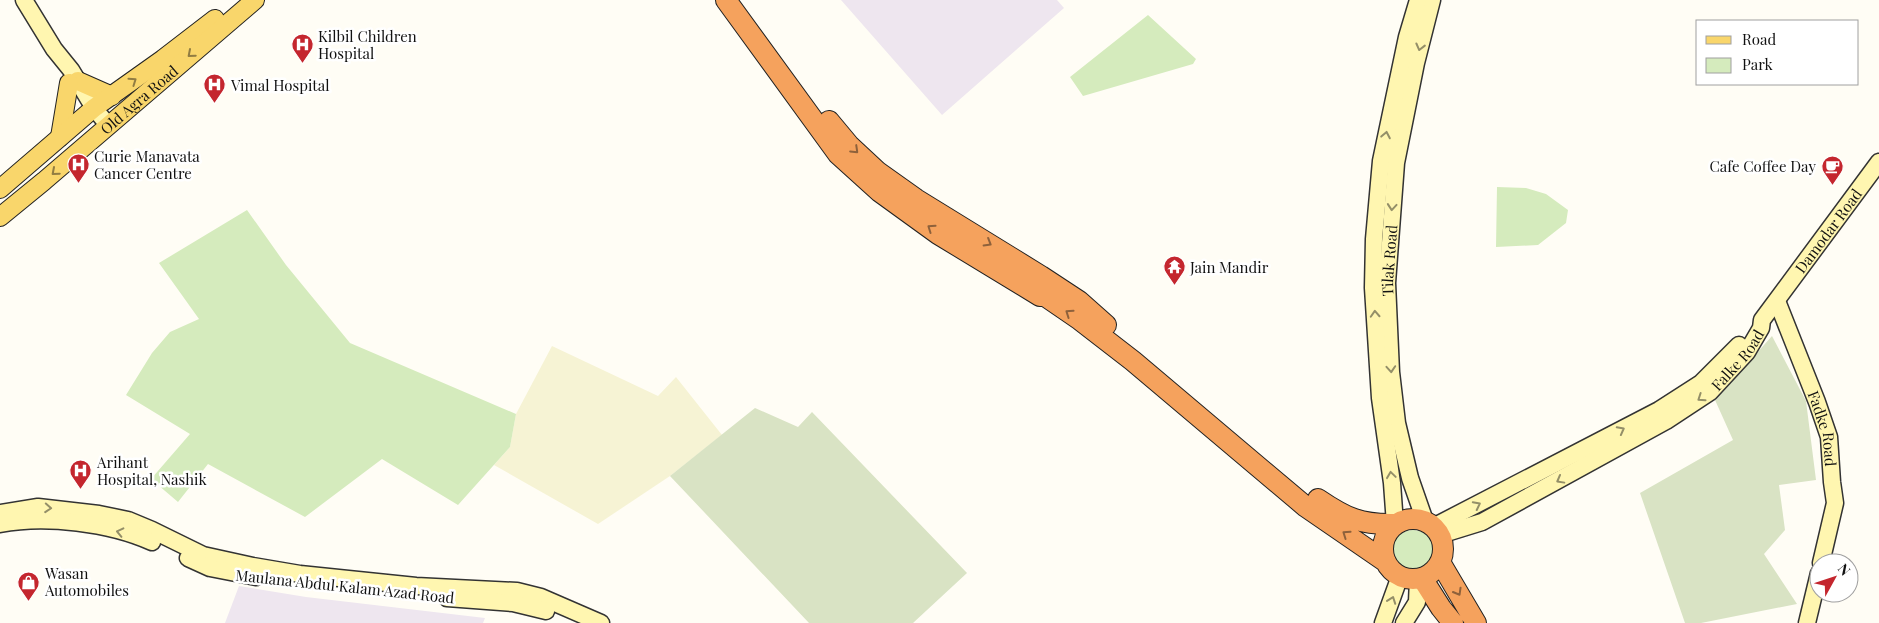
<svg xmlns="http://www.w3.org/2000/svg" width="1879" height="623" font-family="'Playfair Display',serif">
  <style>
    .industrial { fill: #eee6ef }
    .farmland { fill: #f6f3d4 }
    .green { fill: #d5ebbd }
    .cemetery { fill: #d9e3c4 }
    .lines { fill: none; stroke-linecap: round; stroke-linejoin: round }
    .secondary-casing { stroke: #333; stroke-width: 19 }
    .primary-casing { stroke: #222; stroke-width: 20 }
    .highway-casing { stroke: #222; stroke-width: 22 }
    .secondary { stroke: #fff6b0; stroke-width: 16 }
    .primary { stroke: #f9d66b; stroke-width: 18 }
    .highway { stroke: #f5a25d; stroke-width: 20 }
    .oneway { stroke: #948f68 }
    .oneway2 { stroke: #917d42 }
    .oneway3 { stroke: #8e613b }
    .labels { text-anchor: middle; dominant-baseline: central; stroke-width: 5; stroke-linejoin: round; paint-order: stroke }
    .poi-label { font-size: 15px; fill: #111; stroke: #fff; text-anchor: start }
    .street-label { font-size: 15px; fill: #111; stroke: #fff }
  </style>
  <rect width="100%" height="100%" fill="#fffdf5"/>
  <path class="industrial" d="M841 0H1057L1064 8 942 115Z
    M239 586 306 597 485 618 483 623H225Z"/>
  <path class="farmland" d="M552 346 658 396 676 377 722 435 670 476 598 524 494 465 510 447 516 414Z"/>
  <path class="green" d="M1148 15 1196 59 1193 64 1083 96 1070 77Z
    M1497 187 1526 188 1546 194 1568 210 1566 223 1538 245 1496 247Z
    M247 210 286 265 350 343 516 414 510 447 458 505 382 459 305 517 208 464 178 502 151 479 190 434 126 395 152 353 170 332 199 319 159 263Z
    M1393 550a20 20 0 1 1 40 0a20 20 0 1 1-40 0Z"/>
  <path class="cemetery" d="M1772 336 1806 401 1816 480 1779 485 1785 530 1764 554 1797 604 1701 623H1685L1640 493 1733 440 1715 400Z
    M755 408 798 427 812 412 967 573 913 623H809L670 476Z"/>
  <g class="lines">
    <defs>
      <g id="secondary">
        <path d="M24 0 54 49 71 70 94 108 108 125"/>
        <path id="s1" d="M1777 301 1817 402 1829 437 1832 482 1835 503 1821 563"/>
        <path d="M0 513 38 507 99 514 128 520 152 530 203 555 253 566 300 574 416 586 517 591 541 597 601 623"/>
        <path id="s2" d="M1425 521 1410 478 1397 423 1391 372 1387 283 1396 163 1416 63 1432 0"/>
        <path d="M0 524C45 515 110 523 152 542"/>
        <path d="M1395 524 1392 483 1380 398 1373 288 1374 239 1381 161 1407 37 1418 0"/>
        <path d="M1433 527 1659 410 1701 383 1739 345"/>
        <path id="s3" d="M1440 535 1482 522 1666 421 1710 392 1747 352 1761 328 1762 320 1879 162"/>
        <path d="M188 558 210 568 256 577"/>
        <path d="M447 598 513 603 546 611"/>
        <path d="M1383 623 1400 576"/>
        <path d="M1404 623 1417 602 1418 579"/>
        <path d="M1807 623 1819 573"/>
      </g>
      <g id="primary">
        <path d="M78 81 112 96"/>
        <path d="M60 137 69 83"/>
        <path d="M0 189 94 108 163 59 215 19"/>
        <path id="s4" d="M0 217 44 181 255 0"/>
      </g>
      <path id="highway" d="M726 0 838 154 880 192 938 234 1040 296H1045L1080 320 1133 361 1306 507 1386 562
        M829 121 849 145 878 172 916 199 1041 276 1079 301 1106 325
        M1318 499C1346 518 1361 525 1395 524
        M1383 549a30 30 0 1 1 60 0a30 30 0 1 1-60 0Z
        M1440 562 1476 623
        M1422 578 1441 608 1453 623"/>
    </defs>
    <use href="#secondary" class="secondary-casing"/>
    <use href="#primary" class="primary-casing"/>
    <use href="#highway" class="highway-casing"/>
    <use href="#secondary" class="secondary"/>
    <use href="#primary" class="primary"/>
    <use href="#highway" class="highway"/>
  </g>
  <defs><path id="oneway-chevron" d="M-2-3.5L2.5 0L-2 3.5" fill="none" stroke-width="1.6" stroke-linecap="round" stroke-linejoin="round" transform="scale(1.25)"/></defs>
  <g class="oneway">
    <use href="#oneway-chevron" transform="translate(1420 47) rotate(104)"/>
    <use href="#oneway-chevron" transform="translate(1386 135) rotate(-79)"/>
    <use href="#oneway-chevron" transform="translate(1392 207) rotate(95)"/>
    <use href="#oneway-chevron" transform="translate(1375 314) rotate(-93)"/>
    <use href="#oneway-chevron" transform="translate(1391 369) rotate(86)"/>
    <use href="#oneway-chevron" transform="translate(1701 398) rotate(146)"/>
    <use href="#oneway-chevron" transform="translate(1621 430) rotate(-28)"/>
    <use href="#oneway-chevron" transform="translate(1391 475) rotate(-98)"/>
    <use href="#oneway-chevron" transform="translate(1560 480) rotate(151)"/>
    <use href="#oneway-chevron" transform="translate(1477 505) rotate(-27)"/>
    <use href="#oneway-chevron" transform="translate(48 508) rotate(4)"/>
    <use href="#oneway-chevron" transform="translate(120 532) rotate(-167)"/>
    <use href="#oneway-chevron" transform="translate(1392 600) rotate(-70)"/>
  </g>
  <g class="oneway2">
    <use href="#oneway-chevron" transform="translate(191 54) rotate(139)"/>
    <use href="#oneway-chevron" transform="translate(133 81) rotate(-35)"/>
    <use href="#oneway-chevron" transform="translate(55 172) rotate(139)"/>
  </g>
  <g class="oneway3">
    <use href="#oneway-chevron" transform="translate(855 150) rotate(44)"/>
    <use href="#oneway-chevron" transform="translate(931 228) rotate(-145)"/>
    <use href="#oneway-chevron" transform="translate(988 243) rotate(31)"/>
    <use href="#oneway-chevron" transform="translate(1069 313) rotate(-145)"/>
    <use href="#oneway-chevron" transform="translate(1346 534) rotate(-145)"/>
    <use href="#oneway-chevron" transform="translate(1458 592) rotate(60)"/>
  </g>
  <defs>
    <symbol id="hospital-pin" viewBox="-11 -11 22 30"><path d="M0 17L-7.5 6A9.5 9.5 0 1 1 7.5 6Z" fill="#c4262e" stroke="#fff"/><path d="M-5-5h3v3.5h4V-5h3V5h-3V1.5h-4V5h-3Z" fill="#fff"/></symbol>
    <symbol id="cafe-pin" viewBox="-11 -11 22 30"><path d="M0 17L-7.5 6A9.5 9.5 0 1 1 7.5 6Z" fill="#c4262e" stroke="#fff"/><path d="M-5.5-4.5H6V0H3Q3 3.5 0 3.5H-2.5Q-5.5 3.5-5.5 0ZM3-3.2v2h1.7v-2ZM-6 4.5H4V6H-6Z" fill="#fff"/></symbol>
    <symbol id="temple-pin" viewBox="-11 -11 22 30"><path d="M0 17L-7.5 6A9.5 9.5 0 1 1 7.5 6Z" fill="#c4262e" stroke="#fff"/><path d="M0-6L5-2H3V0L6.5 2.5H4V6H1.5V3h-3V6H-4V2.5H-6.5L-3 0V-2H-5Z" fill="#fff"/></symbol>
    <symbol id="shop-pin" viewBox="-11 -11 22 30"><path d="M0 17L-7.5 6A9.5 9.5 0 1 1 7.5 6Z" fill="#c4262e" stroke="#fff"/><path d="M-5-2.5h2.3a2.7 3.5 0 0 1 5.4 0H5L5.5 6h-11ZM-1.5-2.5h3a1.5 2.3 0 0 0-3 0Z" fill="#fff"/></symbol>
  </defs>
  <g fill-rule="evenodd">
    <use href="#hospital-pin" x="290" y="32" width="25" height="34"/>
    <use href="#hospital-pin" x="202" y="72" width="25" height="34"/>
    <use href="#hospital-pin" x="66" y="152" width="25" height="34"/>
    <use href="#cafe-pin" x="1820" y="154" width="25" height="34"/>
    <use href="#temple-pin" x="1162" y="254" width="25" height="34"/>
    <use href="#hospital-pin" x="68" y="458" width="25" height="34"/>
    <use href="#shop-pin" x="16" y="570" width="25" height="34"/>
  </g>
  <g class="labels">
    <g class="poi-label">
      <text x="318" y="36">Kilbil Children<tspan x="318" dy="17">Hospital</tspan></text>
      <text x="231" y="85">Vimal Hospital</text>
      <text x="94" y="156">Curie Manavata<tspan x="94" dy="17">Cancer Centre</tspan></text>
      <text x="1816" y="166" text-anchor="end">Cafe Coffee Day</text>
      <text x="1190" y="267">Jain Mandir</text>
      <text x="97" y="462">Arihant<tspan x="97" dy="17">Hospital, Nashik</tspan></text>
      <text x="45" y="573">Wasan<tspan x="45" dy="17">Automobiles</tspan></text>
    </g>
    <g class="street-label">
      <text stroke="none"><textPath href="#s4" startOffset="182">Old Agra Road</textPath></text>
      <text stroke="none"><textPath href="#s3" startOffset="508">Damodar Road</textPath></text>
      <text stroke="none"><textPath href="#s2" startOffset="265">Tilak Road</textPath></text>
      <text stroke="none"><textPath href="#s3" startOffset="349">Falke Road</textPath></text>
      <text stroke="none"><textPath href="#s1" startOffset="136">Fadke Road</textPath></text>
      <text transform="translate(345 586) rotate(6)">Maulana Abdul Kalam Azad Road</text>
    </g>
  </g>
  <rect x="1696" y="20" width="162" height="65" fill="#ffffff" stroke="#a0a0a0"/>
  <rect x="1706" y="36" width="25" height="8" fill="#f9d66b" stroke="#a0a0a0"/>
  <text x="1742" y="45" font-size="15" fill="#111111">Road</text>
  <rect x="1706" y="58" width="25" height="15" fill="#d5ebbd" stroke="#a0a0a0"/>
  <text x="1742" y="70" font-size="15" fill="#111111">Park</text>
  <g transform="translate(1834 578) rotate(50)"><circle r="24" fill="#ffffff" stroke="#a0a0a0"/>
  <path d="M0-4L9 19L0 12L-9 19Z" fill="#c4262e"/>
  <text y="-8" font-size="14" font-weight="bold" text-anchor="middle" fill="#111111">N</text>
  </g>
</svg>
